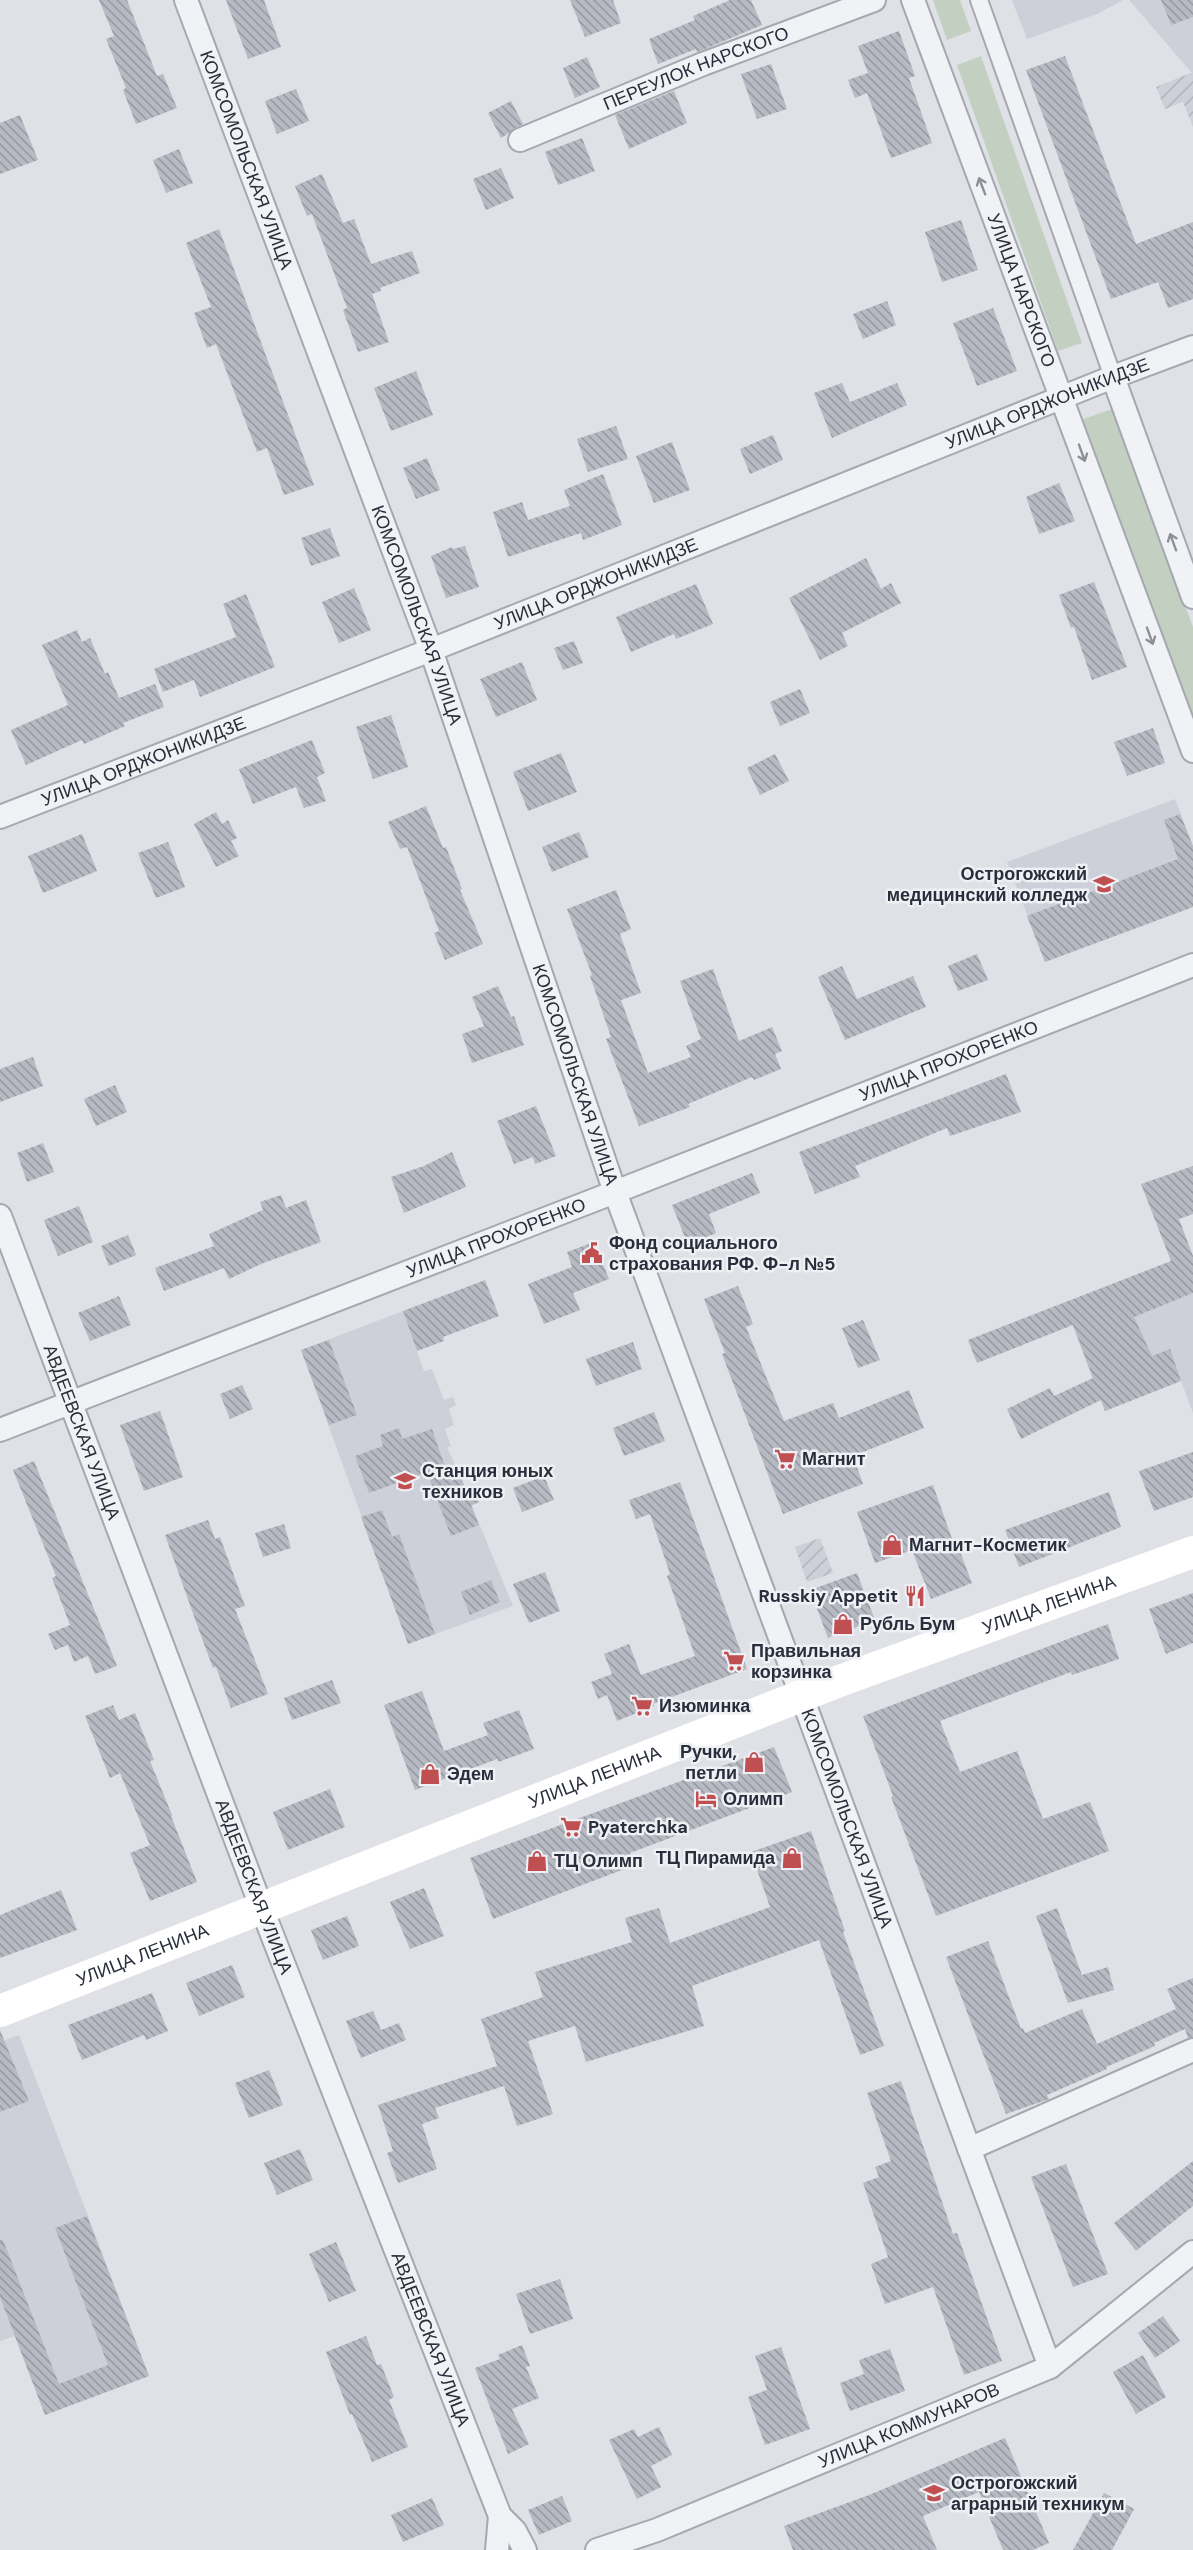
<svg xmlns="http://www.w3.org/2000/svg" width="1193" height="2550" font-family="'DM Sans',sans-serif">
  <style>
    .built { fill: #cdd0d8 }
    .industrial { fill: url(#industrial-furrows) }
    .green { fill: #c3d0c1 }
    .building { fill: url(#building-back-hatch) }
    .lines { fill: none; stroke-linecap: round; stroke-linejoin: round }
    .pedestrian-casing { stroke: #a5a8b0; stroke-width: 20 }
    .minor-casing { stroke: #a5a8b0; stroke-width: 26 }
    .pedestrian { stroke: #f1f2f5; stroke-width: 16 }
    .minor { stroke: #f1f2f5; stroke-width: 22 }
    .secondary { stroke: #fff; stroke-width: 32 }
    .oneway { stroke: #8d9098 }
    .labels { text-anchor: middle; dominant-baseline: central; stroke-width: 5; stroke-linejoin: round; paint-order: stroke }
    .street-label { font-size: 18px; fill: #292e3c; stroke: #eef0f4 }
    .poi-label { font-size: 18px; font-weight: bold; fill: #292e3c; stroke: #eef0f4; text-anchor: start }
  </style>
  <defs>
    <pattern id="industrial-furrows" width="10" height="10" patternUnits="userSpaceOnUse" patternTransform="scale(1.5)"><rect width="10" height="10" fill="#cdd0d8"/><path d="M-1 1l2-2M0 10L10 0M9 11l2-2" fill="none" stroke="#b0b3ba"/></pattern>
    <pattern id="building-back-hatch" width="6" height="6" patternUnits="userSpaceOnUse" patternTransform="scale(1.5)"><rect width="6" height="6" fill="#b7bac3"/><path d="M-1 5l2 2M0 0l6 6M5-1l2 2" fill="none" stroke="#9598a0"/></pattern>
  </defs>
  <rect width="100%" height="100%" fill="#dfe1e7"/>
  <path class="built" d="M1012 0H1123L1097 14 1027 39Z
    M1129 0H1193V72L1192 73Z
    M1175 799 1193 846V907L1045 962 1007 862Z
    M1193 1285V1413L1181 1381 1105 1411 1064 1303Z
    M403 1311 424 1371 432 1369 444 1400 453 1397 456 1405 449 1409 454 1425 445 1429 451 1446 447 1447 465 1487 472 1485 479 1502 472 1506 513 1606 408 1644 301 1350Z
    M19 2035 149 2376 45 2415 15 2336 0 2341V2042Z"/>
  <path class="industrial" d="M1193 72V127L1183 102 1165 109 1156 87Z
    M820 1538 833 1573 807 1582 795 1547Z"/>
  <path class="green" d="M933 0H960L971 31 947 40Z
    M981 56 1082 343 1058 351 957 65Z
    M1112 409 1193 627V728L1078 421Z"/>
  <path class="building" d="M99 0H127L157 76 163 74 177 108 136 124 123 90 126 88 106 39 114 36Z
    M226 0H264L281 47 248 59Z
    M570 0H613L621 23 585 37Z
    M730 0H751L762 25 705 49 697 52 696 49 658 64 649 39 695 20 693 16Z
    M1161 0H1193V17L1171 25Z
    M899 31 915 76 909 78 932 143 891 158 867 93 855 98 848 80 868 73 858 46Z
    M1065 56 1136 244 1193 222V299L1168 308 1158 282 1111 299 1026 70Z
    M587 57 600 87 575 98 563 68Z
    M771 64 787 109 757 119 741 74Z
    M296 89 309 121 277 134 265 101Z
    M674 91 687 123 629 149 615 115Z
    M511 101 523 124 501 138 488 113Z
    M20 115 38 160 0 174V123Z
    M582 138 595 171 558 185 545 152Z
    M179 149 193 183 166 193 153 160Z
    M501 168 514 198 486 210 473 179Z
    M322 174 343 223 354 219 371 264 412 251 420 273 380 288 381 291 372 294 389 342 358 352 343 310 347 308 312 214 307 216 295 186Z
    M961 220 978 270 942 282 925 232Z
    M219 229 314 485 284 495 267 448 257 452 216 344 207 348 194 313 211 307 186 243Z
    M887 301 896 325 863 339 853 314Z
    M993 308 1017 371 977 386 953 323Z
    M416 371 433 415 391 431 374 388Z
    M842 383 850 402 897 383 907 405 832 438 814 393Z
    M616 426 628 459 588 472 577 439Z
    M773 435 783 460 750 474 740 449Z
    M672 442 690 490 654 503 636 456Z
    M427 458 440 490 416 499 403 468Z
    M603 474 622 525 583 540 581 533 508 557 493 512 522 502 528 520 570 506 564 490Z
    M1059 483 1075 521 1039 534 1026 497Z
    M330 528 340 556 311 566 301 538Z
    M465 546 479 587 446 598 431 556 452 547 453 549Z
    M866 558 881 589 891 583 901 603 842 633 848 646 820 660 789 598Z
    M1094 582 1127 667 1092 680 1074 627 1071 628 1059 595Z
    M696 584 713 624 676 639 674 634 631 652 616 617Z
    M354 588 371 630 339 643 322 602Z
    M246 594 275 667 200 697 194 680 163 692 154 669 236 637 223 604Z
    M77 630 82 642 90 638 105 674 108 672 119 698 155 684 164 707 123 723 125 726 84 744 82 740 26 765 11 730 68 705 42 645Z
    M574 641 583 663 563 670 554 648Z
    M522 662 537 700 496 717 480 679Z
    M800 689 810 713 780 726 770 702Z
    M391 715 408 767 373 779 356 727Z
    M1153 728 1165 763 1127 776 1114 742Z
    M312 740 325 773 317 777 326 801 304 808 296 787 253 804 239 769Z
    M561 753 577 792 528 811 513 772Z
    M775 754 789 781 760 795 747 768Z
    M426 806 443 848 446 847 462 889 460 890 483 944 445 960 434 933 439 931 407 847 400 849 388 822Z
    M216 812 222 824 228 820 237 838 231 841 239 856 216 867 194 824Z
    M1180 814 1193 846V907L1045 962 1027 916 1178 859 1164 820Z
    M579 832 589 857 552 872 542 847Z
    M82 834 97 871 43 893 28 856Z
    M168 842 185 887 156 898 138 853Z
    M616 890 631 929 620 934 641 993 621 1000 648 1073 691 1057 686 1046 701 1039 680 981 713 969 739 1041 772 1027 782 1051 775 1054 781 1069 754 1080 752 1077 688 1104 690 1107 639 1126 606 1039 611 1037 590 976 592 975 567 909Z
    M977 954 988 980 958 991 948 966Z
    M842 966 857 999 913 976 926 1007 845 1040 818 977Z
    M498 986 511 1017 514 1016 524 1045 472 1063 462 1034 484 1026 472 997Z
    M33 1057 43 1086 0 1102V1069Z
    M1006 1074 1021 1112 950 1136 947 1128 855 1166 860 1177 815 1194 799 1152Z
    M115 1085 127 1112 96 1126 84 1099Z
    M536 1106 556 1156 535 1164 533 1157 514 1164 497 1121Z
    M43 1143 54 1172 27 1182 17 1153Z
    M452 1152 466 1187 404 1213 391 1177 424 1166Z
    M1193 1166V1214L1179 1219 1193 1256V1293L1134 1317 1152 1356 1170 1349 1181 1381 1105 1411 1101 1400 1021 1439 1007 1409 1050 1388 1054 1396 1093 1378 1073 1325 977 1363 968 1340 1171 1261 1141 1184Z
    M752 1173 760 1193 709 1214 716 1233 688 1245 672 1205Z
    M281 1195 286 1208 306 1200 321 1242 261 1264 229 1279 224 1268 164 1291 155 1268 214 1246 209 1234 263 1210 260 1202Z
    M79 1206 93 1242 58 1256 44 1220Z
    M128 1235 136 1255 109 1266 101 1246Z
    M594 1242 609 1279 573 1293 580 1310 544 1324 528 1284 572 1267 567 1252Z
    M485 1280 499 1316 443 1337 444 1341 417 1351 403 1311Z
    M738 1286 753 1324 746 1327 784 1421 833 1403 839 1418 909 1390 924 1428 853 1456 863 1484 783 1514 722 1354 725 1353 704 1299Z
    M119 1296 131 1325 90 1341 78 1313Z
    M863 1320 880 1360 858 1368 842 1328Z
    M329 1340 357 1415 329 1425 301 1350Z
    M633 1342 642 1369 596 1386 586 1359Z
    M242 1385 253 1409 230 1419 220 1394Z
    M160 1411 183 1477 144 1491 120 1425Z
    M654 1412 665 1441 624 1456 613 1428Z
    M399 1428 402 1439 432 1429 450 1481 461 1477 465 1488 472 1485 479 1502 471 1505 479 1525 451 1536 427 1472 369 1493 355 1456 383 1446 380 1435Z
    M1193 1452V1497L1154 1511 1139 1471Z
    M34 1461 117 1666 95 1674 88 1656 74 1662 68 1645 55 1650 48 1634 70 1625 52 1578 56 1576 13 1470Z
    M544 1476 554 1500 522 1512 513 1488Z
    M680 1482 747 1669 653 1704 654 1706 617 1721 607 1695 598 1699 591 1682 612 1674 604 1654 629 1644 641 1675 695 1656 667 1576 670 1574 650 1514 636 1519 629 1500Z
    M933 1485 956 1550 959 1549 972 1583 931 1599 912 1550 875 1563 857 1512Z
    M1109 1492 1121 1527 1019 1567 1005 1530Z
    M382 1510 392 1537 399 1534 435 1634 408 1644 361 1517Z
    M208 1520 215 1539 220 1537 245 1606 235 1609 268 1694 231 1708 216 1667 213 1668 200 1633 165 1535Z
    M284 1524 291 1548 263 1557 255 1533Z
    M545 1572 560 1611 529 1623 513 1584Z
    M857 1573 875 1620 828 1638 810 1590Z
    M491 1580 500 1602 470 1615 461 1592Z
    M1193 1593V1643L1166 1654 1149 1609Z
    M1108 1624 1119 1659 1072 1675 1071 1672 940 1721 960 1772 1017 1751 1043 1819 1090 1802 1109 1851 936 1916 891 1797 893 1796 863 1716Z
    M332 1680 341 1703 292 1720 284 1698Z
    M422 1691 444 1751 488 1735 483 1723 519 1710 534 1749 498 1762 497 1759 415 1790 384 1705Z
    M113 1705 119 1720 135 1713 154 1760 150 1761 172 1815 171 1816 197 1882 150 1901 130 1853 150 1845 120 1773 110 1778 85 1716Z
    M774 1747 792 1792 630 1853 635 1865 493 1919 470 1858Z
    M330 1789 345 1827 288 1850 273 1812Z
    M811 1831 845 1931 843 1932 884 2046 860 2055 819 1940 692 1986 704 2026 586 2062 575 2026 528 2041 553 2114 517 2126 504 2086 435 2108 439 2118 422 2124 437 2169 398 2183 387 2153 393 2151 378 2105 497 2066 481 2019 543 1997 535 1972 632 1942 625 1918 659 1908 670 1943 770 1907 751 1852Z
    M424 1888 444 1936 410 1949 390 1902Z
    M61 1890 77 1930 0 1958V1915Z
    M1057 1908 1082 1975 1108 1967 1114 1990 1068 2003 1036 1916Z
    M347 1916 359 1946 323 1960 311 1930Z
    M988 1941 1021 2029 1023 2028 1025 2033 1082 2009 1097 2044 1176 2009 1167 1989 1193 1978V2037L1188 2038 1185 2029 1154 2043 1155 2046 1106 2067 1107 2069 1047 2095 1049 2099 1006 2114 946 1957Z
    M232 1965 245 1997 199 2016 186 1983Z
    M152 1993 168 2031 146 2040 144 2035 82 2060 68 2025Z
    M373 2011 381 2030 399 2023 406 2040 361 2058 346 2021Z
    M0 2030 29 2101 0 2112Z
    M269 2070 283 2105 249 2118 235 2083Z
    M901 2081 953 2234 957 2233 1002 2361 964 2375 933 2287 885 2304 871 2264 888 2257 863 2183 879 2177 875 2167 891 2161 867 2093Z
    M300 2149 313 2180 277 2195 264 2163Z
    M1193 2161V2206L1136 2251 1114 2223Z
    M1066 2164 1108 2274 1073 2287 1031 2177Z
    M87 2216 149 2376 45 2415 0 2297V2240H3L59 2384 108 2365 55 2228Z
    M336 2242 356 2291 329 2302 309 2254Z
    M560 2279 573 2319 530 2334 516 2294Z
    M1163 2316 1180 2341 1155 2358 1138 2333Z
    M366 2336 377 2365 381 2364 394 2397 389 2400 408 2447 372 2462 352 2414 350 2415 326 2352Z
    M522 2345 530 2366 526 2367 539 2398 512 2409 529 2444 508 2454 475 2368 500 2359 498 2355Z
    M781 2347 810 2429 765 2445 748 2397 767 2390 755 2356Z
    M890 2349 905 2391 850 2411 840 2383 864 2374 859 2360Z
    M1143 2355 1166 2397 1136 2414 1113 2372Z
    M659 2427 672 2455 651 2466 661 2487 637 2499 609 2440 634 2429 638 2437Z
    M1005 2438 1049 2543 1033 2550H1003L979 2492 923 2516 937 2550H793L784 2526 869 2495Z
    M1104 2493 1134 2509 1112 2550H1073Z
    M562 2496 572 2521 539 2535 528 2510Z
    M432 2498 444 2525 403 2542 391 2515Z"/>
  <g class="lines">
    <defs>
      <path id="pedestrian" d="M979 0 1113 377"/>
      <g id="minor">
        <path id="s1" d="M186 0 431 650 615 1192 1050 2367"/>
        <path id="s2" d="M913 0 1193 751"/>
        <path id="s3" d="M520 140 703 64 874 0"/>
        <path d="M1113 377 1193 597"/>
        <path id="s4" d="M0 817 431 650 1113 377 1193 347"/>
        <path id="s5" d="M0 1216 262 1909 500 2516 515 2531 525 2550"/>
        <path id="s6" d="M0 1430 615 1192 1193 965"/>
        <path d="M969 2149 1193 2050"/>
        <path d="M497 2550 500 2516"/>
        <path id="s7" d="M597 2550 657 2530 1050 2367 1193 2252"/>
      </g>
    </defs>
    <use href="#pedestrian" class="pedestrian-casing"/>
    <use href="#minor" class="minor-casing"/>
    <use href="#pedestrian" class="pedestrian"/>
    <use href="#minor" class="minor"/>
    <path class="secondary" id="s8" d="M0 2011 834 1683 1193 1552"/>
  </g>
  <defs><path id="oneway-shaft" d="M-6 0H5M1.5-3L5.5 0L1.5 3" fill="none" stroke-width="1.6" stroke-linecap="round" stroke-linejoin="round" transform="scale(1.5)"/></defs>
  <g class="oneway">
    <use href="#oneway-shaft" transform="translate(982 186) rotate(-111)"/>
    <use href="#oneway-shaft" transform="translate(1082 453) rotate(70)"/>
    <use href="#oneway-shaft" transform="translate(1173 542) rotate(-110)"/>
    <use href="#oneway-shaft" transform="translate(1150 636) rotate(70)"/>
  </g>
  <defs>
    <symbol id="university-bare" viewBox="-9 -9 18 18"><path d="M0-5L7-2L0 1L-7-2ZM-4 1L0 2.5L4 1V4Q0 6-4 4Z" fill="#c04f52" stroke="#eef0f4" stroke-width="2.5" paint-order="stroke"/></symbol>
    <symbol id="civic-bare" viewBox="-9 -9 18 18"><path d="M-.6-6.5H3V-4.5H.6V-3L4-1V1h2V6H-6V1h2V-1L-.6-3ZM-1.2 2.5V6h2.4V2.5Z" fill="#c04f52" stroke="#eef0f4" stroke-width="2.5" paint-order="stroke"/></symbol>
    <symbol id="supermarket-bare" viewBox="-9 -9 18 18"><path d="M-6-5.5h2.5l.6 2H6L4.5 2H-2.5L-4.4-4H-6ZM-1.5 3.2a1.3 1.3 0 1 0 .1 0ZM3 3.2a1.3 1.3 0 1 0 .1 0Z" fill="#c04f52" stroke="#eef0f4" stroke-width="2.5" paint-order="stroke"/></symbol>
    <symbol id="school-bare" viewBox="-9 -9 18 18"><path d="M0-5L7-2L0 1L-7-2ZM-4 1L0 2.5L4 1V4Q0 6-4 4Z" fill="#c04f52" stroke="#eef0f4" stroke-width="2.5" paint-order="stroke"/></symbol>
    <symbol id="shop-bare" viewBox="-9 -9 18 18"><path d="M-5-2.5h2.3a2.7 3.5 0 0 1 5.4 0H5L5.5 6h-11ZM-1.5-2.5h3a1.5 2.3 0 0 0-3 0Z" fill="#c04f52" stroke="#eef0f4" stroke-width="2.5" paint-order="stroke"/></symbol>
    <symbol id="restaurant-bare" viewBox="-9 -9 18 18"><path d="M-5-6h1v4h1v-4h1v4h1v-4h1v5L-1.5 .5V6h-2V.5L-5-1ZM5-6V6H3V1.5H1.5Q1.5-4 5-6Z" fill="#c04f52" stroke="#eef0f4" stroke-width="2.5" paint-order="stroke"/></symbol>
    <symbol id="hotel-bare" viewBox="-9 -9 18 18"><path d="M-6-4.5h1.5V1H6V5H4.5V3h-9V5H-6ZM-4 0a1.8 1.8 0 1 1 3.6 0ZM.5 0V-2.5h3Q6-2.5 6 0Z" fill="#c04f52" stroke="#eef0f4" stroke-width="2.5" paint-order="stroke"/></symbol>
  </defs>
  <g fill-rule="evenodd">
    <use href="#university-bare" x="1089" y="869" width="30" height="30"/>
    <use href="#civic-bare" x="577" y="1238" width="30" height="30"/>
    <use href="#supermarket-bare" x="770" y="1444" width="30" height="30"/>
    <use href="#school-bare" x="390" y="1466" width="30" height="30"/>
    <use href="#shop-bare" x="877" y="1530" width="30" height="30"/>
    <use href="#restaurant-bare" x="900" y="1581" width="30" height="30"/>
    <use href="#shop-bare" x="828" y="1609" width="30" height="30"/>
    <use href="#supermarket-bare" x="719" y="1646" width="30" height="30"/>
    <use href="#supermarket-bare" x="627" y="1691" width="30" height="30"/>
    <use href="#shop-bare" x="739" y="1747" width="30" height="30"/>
    <use href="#shop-bare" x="415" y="1759" width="30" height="30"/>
    <use href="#hotel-bare" x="691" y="1784" width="30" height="30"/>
    <use href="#supermarket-bare" x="556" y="1812" width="30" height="30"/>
    <use href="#shop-bare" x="777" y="1843" width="30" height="30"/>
    <use href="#shop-bare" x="522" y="1846" width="30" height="30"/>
    <use href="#university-bare" x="919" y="2478" width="30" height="30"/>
  </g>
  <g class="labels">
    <g class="street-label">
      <text stroke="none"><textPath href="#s3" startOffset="190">ПЕРЕУЛОК НАРСКОГО</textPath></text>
      <text stroke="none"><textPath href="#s1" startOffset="171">КОМСОМОЛЬСКАЯ УЛИЦА</textPath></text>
      <text stroke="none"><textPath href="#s2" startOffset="310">УЛИЦА НАРСКОГО</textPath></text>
      <text stroke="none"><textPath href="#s4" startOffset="1126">УЛИЦА ОРДЖОНИКИДЗЕ</textPath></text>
      <text stroke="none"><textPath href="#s4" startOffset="640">УЛИЦА ОРДЖОНИКИДЗЕ</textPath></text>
      <text stroke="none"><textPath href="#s1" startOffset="657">КОМСОМОЛЬСКАЯ УЛИЦА</textPath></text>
      <text stroke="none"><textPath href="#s4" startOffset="154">УЛИЦА ОРДЖОНИКИДЗЕ</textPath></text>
      <text stroke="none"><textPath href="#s6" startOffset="1018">УЛИЦА ПРОХОРЕНКО</textPath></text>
      <text stroke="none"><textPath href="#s1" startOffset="1143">КОМСОМОЛЬСКАЯ УЛИЦА</textPath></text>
      <text stroke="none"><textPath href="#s6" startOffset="532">УЛИЦА ПРОХОРЕНКО</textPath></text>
      <text stroke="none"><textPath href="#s5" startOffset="231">АВДЕЕВСКАЯ УЛИЦА</textPath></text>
      <text stroke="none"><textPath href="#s8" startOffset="1125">УЛИЦА ЛЕНИНА</textPath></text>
      <text stroke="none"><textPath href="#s8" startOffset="639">УЛИЦА ЛЕНИНА</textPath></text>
      <text stroke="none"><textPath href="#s1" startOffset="1935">КОМСОМОЛЬСКАЯ УЛИЦА</textPath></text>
      <text stroke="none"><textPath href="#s5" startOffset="717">АВДЕЕВСКАЯ УЛИЦА</textPath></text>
      <text stroke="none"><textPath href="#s8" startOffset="153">УЛИЦА ЛЕНИНА</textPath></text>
      <text stroke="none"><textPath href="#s5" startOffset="1203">АВДЕЕВСКАЯ УЛИЦА</textPath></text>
      <text stroke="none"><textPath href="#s7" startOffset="336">УЛИЦА КОММУНАРОВ</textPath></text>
    </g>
    <g class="poi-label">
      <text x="1087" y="874" text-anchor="end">Острогожский<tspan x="1087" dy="21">медицинский колледж</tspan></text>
      <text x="609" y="1243">Фонд социального<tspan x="609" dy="21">страхования РФ. Ф-л №5</tspan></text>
      <text x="802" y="1459">Магнит</text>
      <text x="422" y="1471">Станция юных<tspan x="422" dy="21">техников</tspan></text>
      <text x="909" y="1545">Магнит-Косметик</text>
      <text x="898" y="1596" text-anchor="end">Russkiy Appetit</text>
      <text x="860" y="1624">Рубль Бум</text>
      <text x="751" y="1651">Правильная<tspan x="751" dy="21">корзинка</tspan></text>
      <text x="659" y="1706">Изюминка</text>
      <text x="737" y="1752" text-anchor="end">Ручки,<tspan x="737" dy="21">петли</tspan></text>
      <text x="447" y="1774">Эдем</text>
      <text x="723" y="1799">Олимп</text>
      <text x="588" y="1827">Pyaterchka</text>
      <text x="775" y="1858" text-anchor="end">ТЦ Пирамида</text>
      <text x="554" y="1861">ТЦ Олимп</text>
      <text x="951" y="2483">Острогожский<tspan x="951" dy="21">аграрный техникум</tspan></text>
    </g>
  </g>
</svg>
